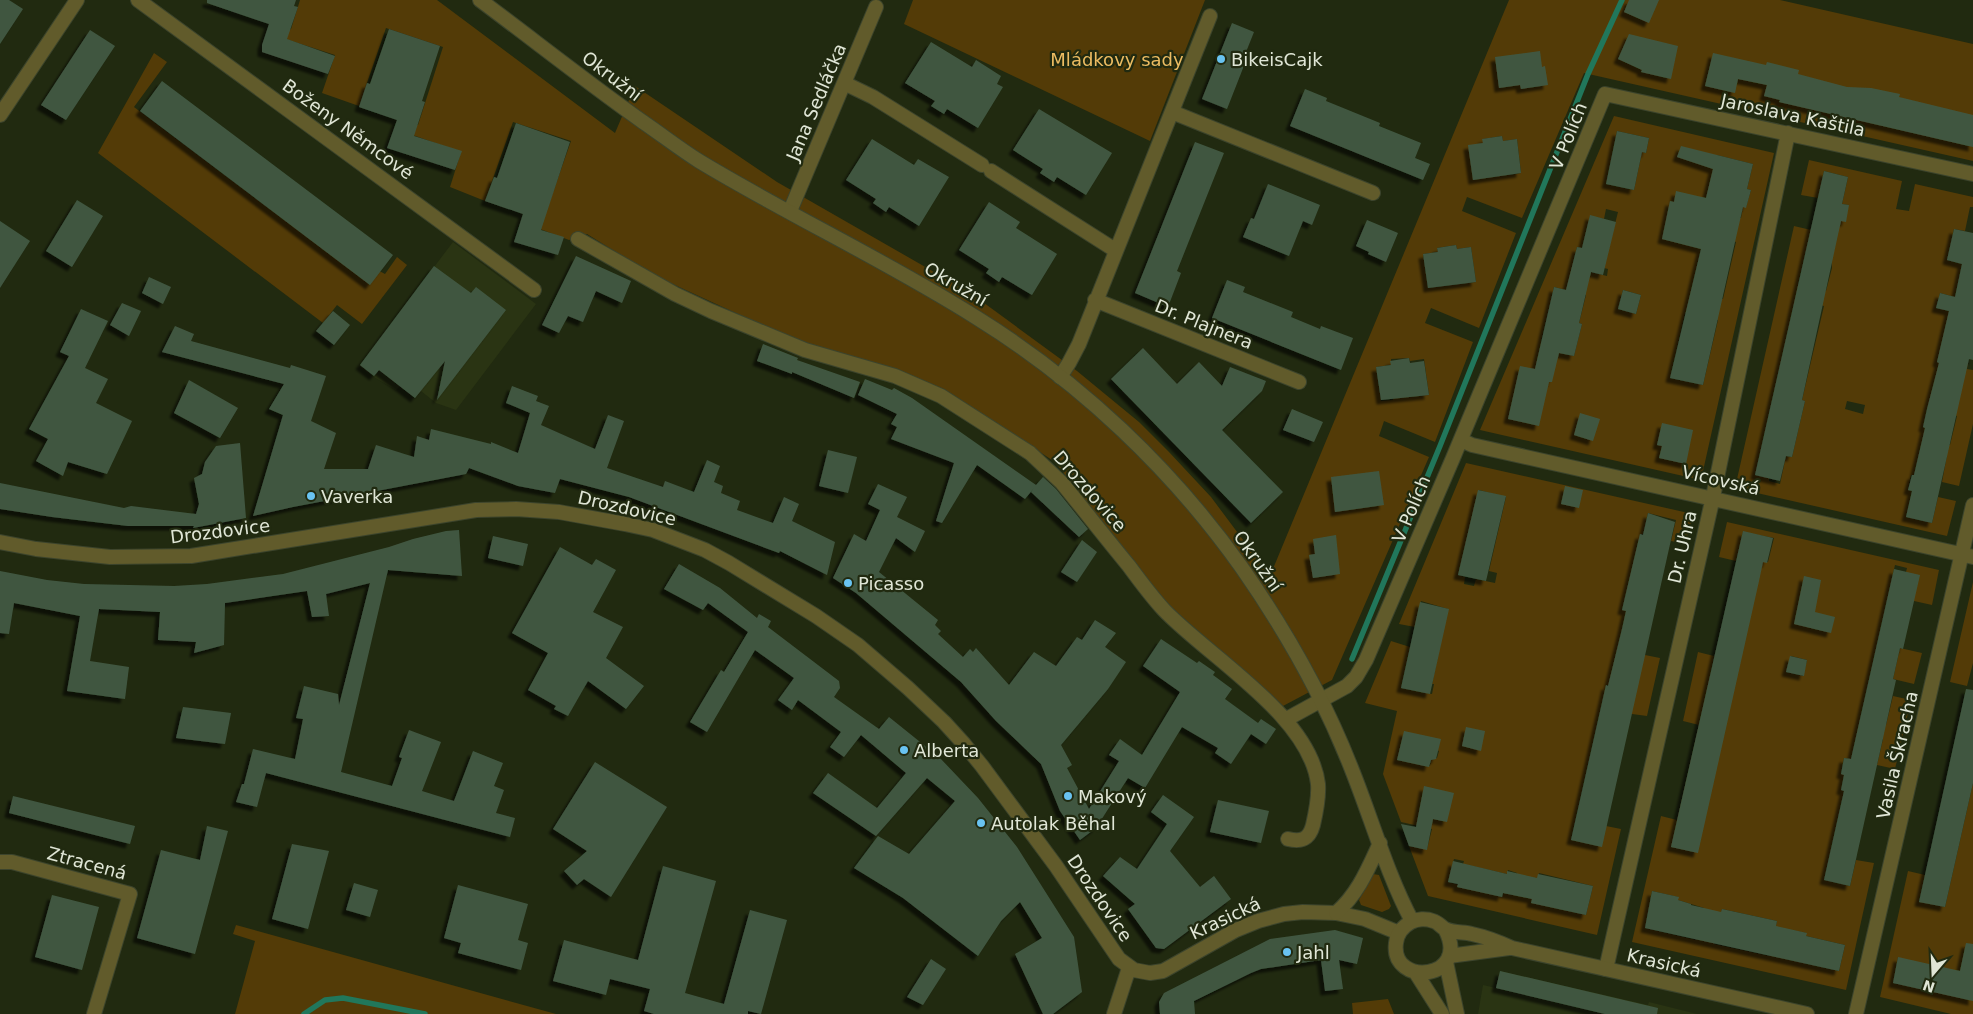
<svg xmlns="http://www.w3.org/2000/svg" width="1973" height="1014" font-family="'DejaVu Sans',sans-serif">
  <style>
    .built { fill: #2a3413 }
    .green { fill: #533b07; fill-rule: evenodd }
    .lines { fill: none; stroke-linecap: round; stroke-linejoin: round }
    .stream { stroke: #21775b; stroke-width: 5.5 }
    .building { fill: #405741; filter: url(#shadow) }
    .minor-casing { stroke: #3c442c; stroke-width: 16 }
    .tertiary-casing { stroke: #3c442c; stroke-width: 16 }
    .minor { stroke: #615b2b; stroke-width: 14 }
    .tertiary { stroke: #615b2b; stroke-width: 14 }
    .poi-dot { fill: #69c3f1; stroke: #212a10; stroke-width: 2 }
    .labels { text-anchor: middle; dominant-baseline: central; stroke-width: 4.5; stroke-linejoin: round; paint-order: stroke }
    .park-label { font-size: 18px; fill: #ecbc62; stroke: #212a10 }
    .poi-label { font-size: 18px; fill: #e0e6d6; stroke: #212a10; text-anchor: start }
    .street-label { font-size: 18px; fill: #e0e6d6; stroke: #212a10 }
  </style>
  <defs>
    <filter id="shadow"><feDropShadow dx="-4.5" dy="4.5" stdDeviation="1" flood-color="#0009"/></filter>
  </defs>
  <rect width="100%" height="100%" fill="#212a10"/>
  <path class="built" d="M453 242 536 304 456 410 436 403 421 391 415 398 400 386 396 390 374 377 359 366Z
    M1500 971 1648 1005 1649 1002 1697 1014H1478L1483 985 1496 988Z"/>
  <path class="green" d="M300 0H437L615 133 635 86 777 182 969 292 1077 371 1139 422 1169 452 1211 497 1270 576 1509 0H1780L1973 44V161L1584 73 1522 218 1467 197 1462 211 1516 233 1479 328 1431 308 1425 323 1473 342 1435 442 1384 421 1379 436 1429 457 1332 680 1283 706 1163 600 1055 462 944 389 876 364 797 341 653 275 587 234 569 240 540 229 571 141 513 122 485 201 450 187 461 152 404 132 407 122 418 125 443 47 386 28 359 106 322 93 335 55 276 36 291 29ZM1502 136 1503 141 1517 139 1521 173 1510 175 1483 143V139ZM1456 245 1457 249 1471 247 1476 282 1428 288 1423 254 1438 252 1437 248ZM1409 358 1410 361 1424 359 1429 395 1417 396 1416 393 1393 396V400L1381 401 1376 367 1391 365V359Z
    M913 0H1205L1150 141 904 24Z
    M154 53 167 62 134 107 283 219 385 274 397 257 407 265 362 324 337 305 323 323 98 153Z
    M1614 116 1774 153 1701 480 1480 430ZM1617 131 1649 138 1646 153 1642 152 1634 190 1606 184ZM1717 155 1753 164 1747 189 1751 190 1746 207H1743L1741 218 1711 211ZM1606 209 1618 212 1604 268 1608 269 1607 276 1578 269 1573 262 1577 247 1582 248 1590 216 1604 219ZM1704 235 1736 242 1723 299 1691 292ZM1554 287 1586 295 1579 323 1582 324 1574 356 1552 351 1541 341ZM1623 290 1641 295 1636 314 1618 309ZM1685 313 1718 320 1703 385 1670 378Z
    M1809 160 1902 181 1896 209 1909 211 1915 184 1973 197V207H1970L1965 231 1954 229 1947 260 1962 264 1955 297 1940 293 1936 308 1973 316 1967 369 1973 370V424L1959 486 1942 482 1947 455 1920 450 1914 475H1911L1908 489 1912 491 1906 517 1932 523 1938 497 1956 501 1947 536 1735 488 1794 226 1811 230 1798 284 1826 291 1832 268 1831 235 1849 205 1842 204 1848 177 1824 171 1818 198 1801 195ZM1810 303 1824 306 1802 400 1805 401 1792 457 1786 456 1780 484 1769 481V478L1755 475 1794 304ZM1847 401 1865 405 1863 414 1845 409ZM1927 409 1957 416 1950 445 1930 440 1932 429 1923 427Z
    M1466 463 1693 514 1686 544 1671 541 1676 520 1648 513 1643 534H1641L1622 610H1627L1613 667 1645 655 1660 658 1647 716 1632 714 1619 688 1607 685 1601 707 1571 839 1606 826 1621 829 1597 935 1428 896 1409 846 1427 849 1432 829 1401 822 1383 774 1397 711 1365 703 1391 641 1410 647 1401 688 1432 694 1434 684H1432L1448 609 1421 601 1415 627 1399 624ZM1479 490 1506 497 1489 571 1497 573 1495 583 1476 579 1474 586 1464 584 1465 577 1458 575ZM1433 748 1439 751 1437 758 1431 760 1430 766 1398 759ZM1454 859 1464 861 1463 864 1507 874 1508 870 1517 873 1512 895 1504 892 1502 897 1448 882ZM1539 873 1593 886 1586 915 1532 902Z
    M1727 522 1939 570 1932 605 1914 601 1906 572 1907 568 1895 565 1860 719 1886 725 1893 696 1911 700 1895 769 1877 765 1883 739 1857 733 1851 759 1844 758 1841 773 1844 775 1841 790 1844 791 1824 880 1850 886 1856 860 1874 863 1846 990 1632 942 1661 816 1677 820 1705 698 1699 725 1683 721 1698 652 1714 656 1709 682 1763 562H1768L1774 538 1743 532 1736 561 1719 557ZM1791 656 1807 660 1803 676 1786 672ZM1652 891 1678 897V900L1704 908 1696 940 1645 928ZM1722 909 1777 921 1769 956 1714 944ZM1792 930 1806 933V936L1845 945 1839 971 1786 959Z
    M1973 582V663L1967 686 1950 682Z
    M1900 648 1922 653 1914 684 1893 679Z
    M1973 783V1014H1951L1880 997 1908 871 1925 875 1919 901 1945 907ZM1898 957 1945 994 1893 983Z
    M1373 874 1379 875 1391 906 1389 909 1382 912 1361 905 1359 900Z
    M236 925 556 1014H235L255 941 233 934Z
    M1388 999 1394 1014H1353L1352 1003Z"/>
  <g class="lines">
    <path class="stream" d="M1352 659 1440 446 1588 74 1622 0
      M304 1014 325 1000 343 998 425 1014"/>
  </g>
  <path class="building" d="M0 0H9L23 9 0 44Z
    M207 0H296L294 6 298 7 287 39 335 56 328 74 262 52V45L269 24 207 3Z
    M1629 0H1659L1649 23 1624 12Z
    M1232 23 1254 32 1244 57 1247 58 1227 109 1202 99Z
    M389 29 440 46 422 101 425 102 414 136 462 151 455 170 387 148 397 120 359 107 367 83 370 84Z
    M90 30 115 46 66 120 41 105Z
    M1629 34 1678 46 1671 79 1641 72 1642 70 1618 59Z
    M931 42 972 67 976 60 1001 76 997 84 1003 87 978 128 947 109 944 114 931 106 935 101 905 83Z
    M1540 51 1542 67 1545 66 1548 85 1521 89 1520 85 1499 88 1495 57Z
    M1713 53 1766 65 1767 62 1799 70 1798 74 1847 87 1871 88 1900 94 1899 97 1973 115V147L1779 102 1780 100 1764 96 1767 85 1738 79 1735 93 1705 86Z
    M162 81 393 255 370 285 140 111Z
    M1305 89 1327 98 1326 101 1380 123 1379 126 1421 143 1415 158 1430 164 1423 180 1290 126Z
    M1039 109 1112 153 1086 195 1057 177 1054 182 1040 173 1043 169 1013 150Z
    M516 123 570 142 541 230 564 237 558 255 514 242 523 214 485 201 494 177 497 178Z
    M1617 131 1649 138 1646 153 1642 152 1634 190 1606 184Z
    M1502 136 1503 141 1517 139 1521 173 1473 180 1468 145 1483 143 1482 139Z
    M872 139 914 165 918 159 949 177 919 226 889 207 886 212 873 203 876 199 846 180Z
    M1195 142 1224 153 1177 271 1181 273 1168 307 1135 293Z
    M1681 146 1753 164 1747 189 1751 190 1746 208 1743 207 1735 242 1703 385 1670 378 1701 249 1662 239 1670 201 1674 202 1676 191 1706 198 1713 169 1677 157Z
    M1824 171 1848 177 1842 204 1849 205 1846 222 1841 221 1802 400 1805 401 1792 457 1786 456 1780 481 1755 475Z
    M1268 184 1320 205 1312 225 1303 221 1289 256 1243 237 1251 218 1254 219Z
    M77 200 103 216 72 267 46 251Z
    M989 202 1020 222 1016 228 1057 254 1032 295 1002 277 999 282 986 273 989 269 959 250Z
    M1590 215 1616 222 1603 275 1591 272 1579 323 1582 324 1574 356 1559 353 1552 382H1549L1539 426 1508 419 1520 366 1535 369 1554 287 1566 290 1577 247 1582 248Z
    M1367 220 1398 233 1386 262 1368 254 1369 252 1356 246Z
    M0 221 30 241 0 288Z
    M1954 229 1973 233V360L1969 359 1932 523 1906 517 1912 491 1908 490 1912 475H1914L1925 428 1923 427 1927 409 1939 363 1937 362 1949 311 1936 308 1940 293 1955 297 1962 264 1947 260Z
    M1456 245 1457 249 1471 247 1476 282 1428 288 1423 254 1438 252 1437 248Z
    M576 256 631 281 622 303 596 291 583 322 568 316 559 333 542 325Z
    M434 266 471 293 476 287 506 310 437 400 445 361 415 398 379 370 374 376 360 365Z
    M149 277 171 287 163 304 142 293Z
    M1227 280 1245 287 1243 292 1293 312 1291 317 1320 329 1321 326 1353 338 1341 370 1212 318Z
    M1623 290 1641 295 1636 314 1618 309Z
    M122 303 141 311 129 336 110 325Z
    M81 309 108 321 85 368 108 379 96 403 132 421 107 474 68 462 63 476 36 461 48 439 29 429 69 356 60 352Z
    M333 311 350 325 334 345 316 331Z
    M175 326 194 334 191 341 290 368 291 365 326 376 311 421 336 433 324 469H368L376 445 414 457 417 436 429 440 431 429 491 444V442L518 453 530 413 506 403 512 386 538 396 536 401 549 406 541 425 595 449 608 415 624 421 607 468 663 487 665 481 694 492 707 460 720 466 714 482 723 486 721 493 740 501 737 510 773 523 784 497 799 504 792 521 835 542 827 575 780 551 779 553 629 497 560 479 555 493 518 486 469 468 466 474 293 507 253 516 283 415 269 409 284 384 162 352Z
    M763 344 798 358 797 360 860 382 854 398 792 372V374L757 361Z
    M1143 348 1177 384 1199 362 1222 386 1230 367 1266 381 1262 391 1222 430 1283 492 1251 523 1111 379Z
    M1409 358 1410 363 1424 361 1429 395 1381 400 1376 367 1391 365 1390 361Z
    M865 379 892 390 894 388 912 398 1036 485 1043 477 1056 489 1088 529 1079 537 1031 492 1034 488 1025 499 977 465 942 523 936 521 954 463 891 439 897 427 891 424 897 414 858 395Z
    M189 380 238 408 220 438 174 413Z
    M1292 409 1323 422 1314 442 1283 430Z
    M1580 413 1600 419 1593 441 1574 435Z
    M1662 423 1693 430 1686 464 1659 458 1662 446 1657 445Z
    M240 443 246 518 193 528 194 526H128L52 517 0 509V483L124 508 131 506 196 514 199 504 194 478 202 474 205 462 216 446Z
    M828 450 857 457 848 493 819 486Z
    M1379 471 1384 505 1335 512 1331 477Z
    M878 484 907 497 897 517 925 531 915 552 896 538 879 572 938 620 935 625 941 631 938 634 963 657 970 649 973 652 976 648 1009 685 1034 652 1056 666 1077 637 1082 640 1095 620 1116 633 1105 647 1126 662 1108 689 1061 745 1072 765 1067 768 1089 809 1119 761 1109 755 1120 739 1142 755 1180 692 1143 666 1161 639 1197 663 1199 661 1215 672 1213 675 1232 689 1225 699 1258 723 1261 719 1276 729 1266 744 1251 734 1231 764 1215 753 1218 748 1182 727 1145 788 1128 778 1096 828 1080 840 1060 811 1041 764 996 721 961 682 856 593 833 578 854 534 866 541 880 510 868 504Z
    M1565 486 1583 490 1579 508 1561 504Z
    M1478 490 1506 496 1486 581 1458 575Z
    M1648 513 1675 522 1602 847 1571 840 1606 685 1608 686 1622 629 1626 611 1622 610 1640 534 1643 535Z
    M459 530 462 576 388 570 341 772 392 786 402 758 399 757 409 730 441 742 422 791 454 801 473 751 503 763 494 786 504 790 496 813 515 818 510 837 266 773 257 807 236 802 242 784H244L253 749 295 759 303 719 296 718 304 686 338 694 339 705 370 583 326 594 329 616 312 617 307 591 225 603 224 645 194 653 196 642 158 640 160 612 99 609 90 661 129 667 125 699 67 691 80 616 14 603 9 634 0 633V571L47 580 84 584 174 586 207 584 283 574 389 547 413 539 446 531Z
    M1743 531 1773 538 1767 563 1763 562 1759 581 1698 853 1671 847Z
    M1336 535 1340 574 1313 578 1309 555 1315 554 1313 539Z
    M493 536 528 544 523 566 488 558Z
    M1082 540 1097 552 1077 582 1061 572Z
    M560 547 592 565 596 559 616 570 593 612 623 627 606 658 644 686 626 709 588 681 568 716 554 709 556 706 528 690 548 653 512 633Z
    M679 564 720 588 757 618 759 614 771 621 768 627 839 681 840 688 834 697 879 729 889 717 940 758 978 798 1017 847 1074 937 1082 992 1053 1014H1043L1015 954 1042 938 1020 902 1001 921 978 956 903 898 854 868 878 836 909 854 955 801 927 778 876 836 813 793 828 773 877 808 906 773 861 735 844 757 830 747 841 732 798 700 792 710 778 700 794 678 755 650 707 732 690 722 721 670 724 672 748 632 708 603 703 610 664 589Z
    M1894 569 1920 575 1903 649 1900 648 1893 679 1896 680 1850 886 1824 880 1844 791 1841 790 1844 775 1841 774 1844 758 1851 759Z
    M1804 576 1821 580 1815 612 1835 617 1831 633 1794 624Z
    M1420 602 1449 609 1430 694 1401 688Z
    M1790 656 1807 660 1804 676 1786 672Z
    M1966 689 1973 690V783L1945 907 1919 902Z
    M183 707 231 713 225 744 176 738Z
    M1466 727 1485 731 1481 751 1462 746Z
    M1404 731 1441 739 1436 759 1431 760 1429 767 1397 760Z
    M595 762 667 807 611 897 584 879 577 885 564 871 587 851 553 829Z
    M1424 786 1454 793 1447 822 1433 819 1427 850 1409 846 1401 824 1416 827Z
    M1163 795 1194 817 1170 851 1200 887 1214 876 1231 899 1164 949 1156 948 1128 909 1135 904 1103 876 1120 857 1137 869 1167 824 1151 812Z
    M13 796 135 826 130 844 9 813Z
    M1218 800 1269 811 1261 843 1210 832Z
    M207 826 228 831 195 954 137 938 161 850 200 860Z
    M292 844 329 851 308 929 272 919Z
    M1453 861 1507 874V871L1537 878 1538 874 1593 886 1586 915 1531 903 1532 899 1503 893 1502 897 1457 887 1458 884 1448 882Z
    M663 866 716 881 685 993 724 1004 750 910 787 920 761 1014 748 1011V1014H654L644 1011 650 989 610 979 606 995 553 981 564 940 638 960Z
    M354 883 378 890 370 917 346 910Z
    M458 885 528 904 518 940 528 943 521 970 458 953 461 943 444 938Z
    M1652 891 1679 897 1678 900 1691 904V905L1721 912 1722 909 1777 921 1776 926 1807 933 1806 936 1845 945 1839 971 1645 928Z
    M52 895 99 907 82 970 35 957Z
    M1335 930 1363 938 1357 964 1339 960 1343 989 1325 991 1321 960 1261 969 1251 973 1194 1001 1195 1014H1160L1159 1002 1164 993 1270 939Z
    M1966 943 1973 944V1001L1893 983 1898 957 1960 971Z
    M931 959 946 969 923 1005 907 997Z
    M1500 971 1658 1008 1657 1014H1605L1496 988Z"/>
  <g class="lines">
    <defs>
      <path id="minor" d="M138 0 534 290
        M844 83 873 97 982 165
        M1172 112 1373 193
        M0 115 77 0
        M991 171 1115 250
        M790 211 876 7
        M578 239 675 294 711 311 805 350 895 376 941 396 1030 453 1062 483C1084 510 1106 538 1129 566 1140 581 1151 596 1164 610 1209 657 1310 716 1318 784 1319 797 1316 812 1313 825 1309 840 1301 842 1288 839
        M1095 300 1299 382
        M1060 377 1069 363 1079 344 1210 16
        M1461 440 1472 445 1973 557
        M0 542 36 549 110 557 191 556 476 510 516 509 559 512 625 524 653 530 705 550 729 563 816 616 858 645 908 688 944 722 964 744 982 766 1056 866 1119 959 1134 970 1150 973 1163 971 1236 930 1258 921 1284 914 1303 912 1336 913 1365 919 1399 933
        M1285 720 1347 686 1356 677 1366 660 1453 458 1605 94 1973 174
        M0 862H12L130 894 94 1014
        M1606 969 1713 497 1788 133
        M1114 1014 1129 968
        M1856 1014 1973 505"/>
      <path id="tertiary" d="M480 0C535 41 588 83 643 122 662 135 680 149 699 161 790 216 887 261 977 318 1080 382 1172 469 1242 568 1286 631 1324 698 1352 770 1372 820 1387 874 1412 921
        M1336 913C1358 894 1368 869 1380 843
        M1445 929C1472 980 1390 988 1396 943 1397 934 1402 927 1411 922 1417 919 1426 918 1433 921 1438 922 1441 927 1445 929 1453 933 1464 932 1472 934 1486 937 1499 942 1512 948L1807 1014
        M1449 956 1509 948
        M1446 962 1457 1014
        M1416 973 1442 1014"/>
    </defs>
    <use href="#minor" class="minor-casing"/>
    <use href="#tertiary" class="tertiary-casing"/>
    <use href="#minor" class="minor"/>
    <use href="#tertiary" class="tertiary"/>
  </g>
  <g class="poi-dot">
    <circle cx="1221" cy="59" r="5"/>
    <circle cx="311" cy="496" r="5"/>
    <circle cx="848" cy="583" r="5"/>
    <circle cx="904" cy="750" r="5"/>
    <circle cx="1068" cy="796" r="5"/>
    <circle cx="981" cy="823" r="5"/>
    <circle cx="1287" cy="952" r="5"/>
  </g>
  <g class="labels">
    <g class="park-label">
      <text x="1117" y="59">Mládkovy sady</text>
    </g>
    <g class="poi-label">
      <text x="1231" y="59">BikeisCajk</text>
      <text x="321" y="496">Vaverka</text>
      <text x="858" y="583">Picasso</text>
      <text x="914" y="750">Alberta</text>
      <text x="1078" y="796">Makový</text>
      <text x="991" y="823">Autolak Běhal</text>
      <text x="1297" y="952">Jahl</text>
    </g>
    <g class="street-label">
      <text transform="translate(612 76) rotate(37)">Okružní</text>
      <text transform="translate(816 102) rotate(-67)">Jana Sedláčka</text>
      <text transform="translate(1793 115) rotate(12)">Jaroslava Kaštila</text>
      <text transform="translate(348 129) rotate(36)">Boženy Němcové</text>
      <text transform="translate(1568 136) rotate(-68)">V Polích</text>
      <text transform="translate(956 284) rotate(30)">Okružní</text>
      <text transform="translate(1204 324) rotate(22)">Dr. Plajnera</text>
      <text transform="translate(1721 480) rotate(13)">Vícovská</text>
      <text transform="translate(1090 491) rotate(49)">Drozdovice</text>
      <text transform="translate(627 508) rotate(13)">Drozdovice</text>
      <text transform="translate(1411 509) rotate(-67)">V Polích</text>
      <text transform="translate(220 531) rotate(-7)">Drozdovice</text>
      <text transform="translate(1682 547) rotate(-77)">Dr. Uhra</text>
      <text transform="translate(1258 561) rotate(55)">Okružní</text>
      <text transform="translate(1897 755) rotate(-77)">Vasila Škracha</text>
      <text transform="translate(87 863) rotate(15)">Ztracená</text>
      <text transform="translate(1100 898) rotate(56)">Drozdovice</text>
      <text transform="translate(1225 918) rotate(-25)">Krasická</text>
      <text transform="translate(1664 963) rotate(13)">Krasická</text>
    </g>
  </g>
  <g transform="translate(1933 974) rotate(199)" stroke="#212a10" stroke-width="4" paint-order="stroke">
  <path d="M0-4L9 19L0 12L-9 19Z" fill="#e0e6d6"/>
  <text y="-8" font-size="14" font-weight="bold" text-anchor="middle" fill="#e0e6d6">N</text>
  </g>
</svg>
